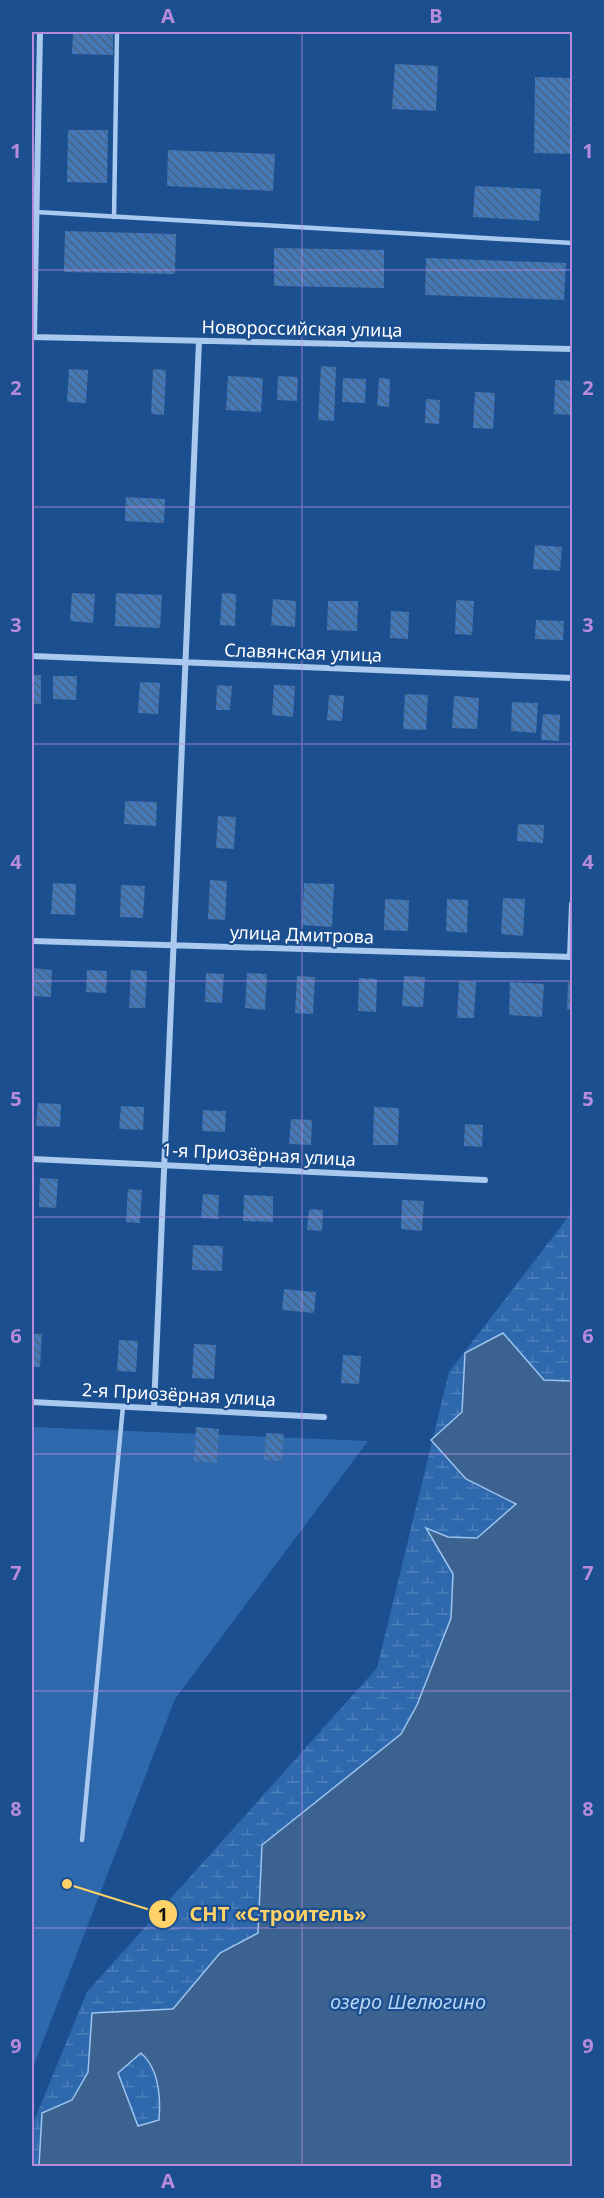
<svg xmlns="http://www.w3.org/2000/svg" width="604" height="2198" font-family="'Noto Sans',sans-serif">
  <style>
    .green { fill: #2e69ad }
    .wetland { fill: url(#wetland-marsh) }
    .water { fill: #3c6290; stroke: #9cc4f0; stroke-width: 1.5; fill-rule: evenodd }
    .building { fill: url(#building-back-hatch) }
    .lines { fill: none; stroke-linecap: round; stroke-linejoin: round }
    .service { stroke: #a9c9ee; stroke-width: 4.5 }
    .minor { stroke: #a9c9ee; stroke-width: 6 }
    .grid { fill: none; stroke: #b68bdc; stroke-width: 1.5; stroke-opacity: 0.55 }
    .labels { text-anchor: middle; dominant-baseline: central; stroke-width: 4.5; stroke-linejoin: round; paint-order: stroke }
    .street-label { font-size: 18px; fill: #fff; stroke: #1b4f8f }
    .water-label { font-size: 20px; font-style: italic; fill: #b5d3f5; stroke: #1b4f8f }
    .leader { fill: none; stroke: #ffd166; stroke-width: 2 }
    .callout-dot { fill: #ffd166; stroke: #1b4f8f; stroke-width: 2 }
    .mark-label { font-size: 18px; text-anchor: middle; font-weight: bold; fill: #111 }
    .callout-label { font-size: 20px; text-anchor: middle; font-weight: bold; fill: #ffd166; stroke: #1b4f8f; stroke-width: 4.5; stroke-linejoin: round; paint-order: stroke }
    .neatline { fill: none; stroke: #b68bdc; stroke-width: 2 }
    .grid-label { font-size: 20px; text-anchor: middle; font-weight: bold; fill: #b68bdc }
  </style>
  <defs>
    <pattern id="wetland-marsh" width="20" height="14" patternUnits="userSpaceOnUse" patternTransform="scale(1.5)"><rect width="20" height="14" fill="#2e69ad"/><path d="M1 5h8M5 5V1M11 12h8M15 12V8" fill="none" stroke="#4d80b9"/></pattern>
    <pattern id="building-back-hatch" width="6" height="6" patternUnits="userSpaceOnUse" patternTransform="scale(1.5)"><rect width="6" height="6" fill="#4478b7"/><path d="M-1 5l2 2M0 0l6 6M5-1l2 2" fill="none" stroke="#486282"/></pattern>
  </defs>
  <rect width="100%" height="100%" fill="#1b4f8f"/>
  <path class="green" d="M32 1427 368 1441 175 1699 32 2070Z"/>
  <path class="wetland" d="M572 1212V2166H32V2126L87 1992 377 1668 449 1372Z"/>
  <path class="water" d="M503 1333 544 1380 572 1381V2166H39L42 2113 72 2100 88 2072 92 2013 173 2009 220 1953 258 1933 262 1845 401 1734 417 1705 451 1618 453 1574 426 1528 448 1537 477 1538 516 1504 466 1479 431 1440 462 1412 465 1353ZM141 2053C159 2069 161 2095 159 2120L138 2126 118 2073Z"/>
  <path class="building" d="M73 32H113V55L72 54Z
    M395 64 438 66 436 111 392 109Z
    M535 77 572 78V154L534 153Z
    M68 130H108L107 183 67 182Z
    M168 150 275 154 273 191 167 186Z
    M475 186 541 189 539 221 473 217Z
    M65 231 176 234 175 274 64 272Z
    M274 248 384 250V288L274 286Z
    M426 258 566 263 564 300 425 295Z
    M321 366 336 367 334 421 318 420Z
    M69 369 88 370 86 403 67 402Z
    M153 369 166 370 164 415 151 414Z
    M228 376 263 378 261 412 226 410Z
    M278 376 298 377 297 401 277 400Z
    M343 378 366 379 365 403 342 402Z
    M379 378 390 379 389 407 377 406Z
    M555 380 572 381V415L554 414Z
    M475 392 495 393 493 429 473 428Z
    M426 399 440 400 439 424 425 423Z
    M126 497 165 499 164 523 125 521Z
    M535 545 562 547 560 571 533 569Z
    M72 593 95 594 93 623 70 621Z
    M116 593 162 595 160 628 115 626Z
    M222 593 236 594 235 626 220 625Z
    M273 599 296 601 295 627 271 625Z
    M456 600 474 601 472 635 455 634Z
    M328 601H358L357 631 327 630Z
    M391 611 409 612 408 639 390 638Z
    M536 620 564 621 563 640 535 639Z
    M32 675H41V704H32Z
    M53 676H77L76 700 53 699Z
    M140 682 160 683 158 714 138 713Z
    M217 685 232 686 230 710H216Z
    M274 685 295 686 293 717 272 715Z
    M405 694 428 695 426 730 403 729Z
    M329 695 344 696 342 721 327 720Z
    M454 696 479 698 477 729 452 728Z
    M512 702 538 703 536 733 511 731Z
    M543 714 560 715 559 741 541 740Z
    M125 801 157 802 156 826 124 824Z
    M218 816 236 817 234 849 216 848Z
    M518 824 544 825 543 843 517 841Z
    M210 880 227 881 225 920 208 919Z
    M53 883 76 884 75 915 51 914Z
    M304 883 334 884 332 927 302 925Z
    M121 885 145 886 143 918 120 917Z
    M503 898 525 899 523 936 501 934Z
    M385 899 409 900 408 931 384 930Z
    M447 899 468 900 467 933 446 931Z
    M32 968 52 970 51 997 32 996Z
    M87 970 107 971 106 993 86 992Z
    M131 970 147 971 145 1008H129Z
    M206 973 224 974 222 1003 205 1002Z
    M247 973 267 974 265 1010 245 1008Z
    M297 976 315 977 313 1014 295 1013Z
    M404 976 425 977 423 1007 402 1006Z
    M359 978 377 979 376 1012 358 1011Z
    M459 981 476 982 474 1018H457Z
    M510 982 544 984 542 1017 509 1015Z
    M568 982H572V1010H567Z
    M38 1103 61 1104 60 1127 36 1126Z
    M121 1106 144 1107 143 1130 119 1129Z
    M374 1107 399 1108 398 1145H373Z
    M203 1110 226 1111 225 1132 202 1131Z
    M291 1119 312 1120 311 1145 289 1144Z
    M465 1124 483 1125 482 1147 464 1146Z
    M40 1178 58 1179 56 1208 39 1207Z
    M128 1189 142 1190 140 1223 126 1222Z
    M203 1194 219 1195 218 1219 201 1218Z
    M244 1195 273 1196V1222L243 1221Z
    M402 1200 424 1201 422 1231 401 1229Z
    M309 1209 323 1210 322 1231 307 1230Z
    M193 1245 223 1246 222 1271 192 1270Z
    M284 1289 316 1292 314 1313 282 1310Z
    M32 1334H42L40 1367H32Z
    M119 1340 138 1341 136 1372 117 1371Z
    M194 1344 216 1345 214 1379 192 1378Z
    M343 1355 361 1356 359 1384 341 1383Z
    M196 1427 219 1429 217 1463 194 1461Z
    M266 1433 284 1434 282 1461 264 1460Z"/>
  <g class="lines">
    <path class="service" d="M36 212 572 243
      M114 217 117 32
      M82 1840 123 1406"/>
    <path class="minor" d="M32 337 572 349
      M34 337 40 32
      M32 656 572 678
      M32 941 572 957
      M570 957 572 904
      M32 1159 485 1180
      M32 1402 324 1417
      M154 1408 199 341"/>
  </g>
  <path class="grid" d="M302 32V2166M32 270H572M32 507H572M32 744H572M32 981H572M32 1217H572M32 1454H572M32 1691H572M32 1928H572"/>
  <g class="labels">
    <g class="street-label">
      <text transform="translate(302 328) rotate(1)">Новороссийская улица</text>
      <text transform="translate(303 652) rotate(2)">Славянская улица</text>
      <text transform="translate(302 934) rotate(2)">улица Дмитрова</text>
      <text transform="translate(259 1154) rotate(3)">1-я Приозёрная улица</text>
      <text transform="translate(179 1394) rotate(3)">2-я Приозёрная улица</text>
    </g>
    <g class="water-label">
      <text x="408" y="2001">озеро Шелюгино</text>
    </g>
  </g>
  <path class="leader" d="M67 1884L163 1914"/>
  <g class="callout-dot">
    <circle cx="67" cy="1884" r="6"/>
    <circle cx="163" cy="1914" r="15"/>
  </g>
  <g class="mark-label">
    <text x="163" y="1921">1</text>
  </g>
  <g class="callout-label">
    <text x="278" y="1921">СНТ «Строитель»</text>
  </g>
  <rect width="604" height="2198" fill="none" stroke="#1b4f8f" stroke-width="66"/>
  <rect x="33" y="33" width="538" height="2132" class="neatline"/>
  <g class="grid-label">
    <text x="168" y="23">A</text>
    <text x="436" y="23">B</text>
    <text x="16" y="158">1</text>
    <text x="588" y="158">1</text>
    <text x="16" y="395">2</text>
    <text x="588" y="395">2</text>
    <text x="16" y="632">3</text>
    <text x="588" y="632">3</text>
    <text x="16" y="869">4</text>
    <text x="588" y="869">4</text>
    <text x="16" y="1106">5</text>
    <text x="588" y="1106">5</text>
    <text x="16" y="1343">6</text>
    <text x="588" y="1343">6</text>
    <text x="16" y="1580">7</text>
    <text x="588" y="1580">7</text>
    <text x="16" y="1816">8</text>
    <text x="588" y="1816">8</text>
    <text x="16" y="2053">9</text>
    <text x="588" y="2053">9</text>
    <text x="168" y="2188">A</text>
    <text x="436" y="2188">B</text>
  </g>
</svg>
